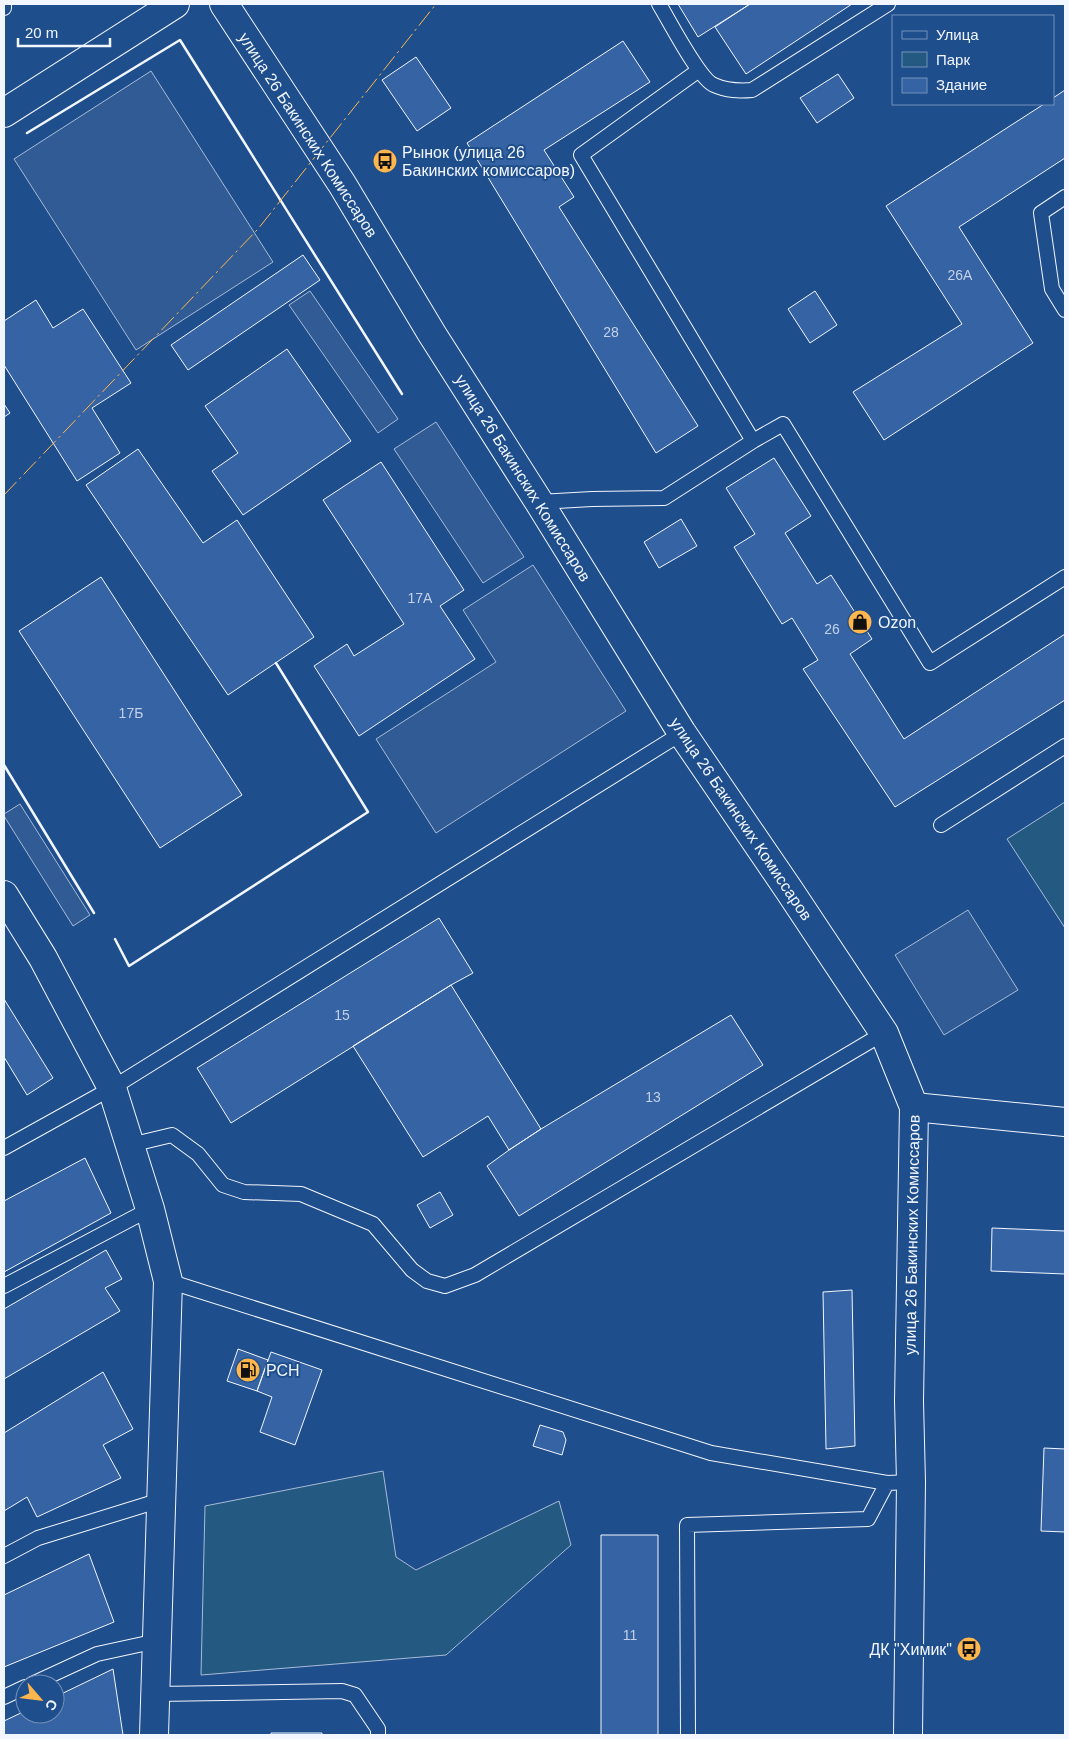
<svg xmlns="http://www.w3.org/2000/svg" width="1069" height="1739" font-family="Arial,sans-serif">
  <style>
    .green { fill: #245a82; stroke: #a8bbd7 }
    .parking { fill: #305b95; stroke: #a8bbd7 }
    .building { fill: #3563a3; stroke: #f2f6ff }
    .lines { fill: none; stroke-linecap: round; stroke-linejoin: round }
    .lane-casing { stroke: #f2f6ff; stroke-width: 16 }
    .street-casing { stroke: #f2f6ff; stroke-width: 30 }
    .primary-casing { stroke: #f2f6ff; stroke-width: 30 }
    .lane { stroke: #1f4e8c; stroke-width: 14 }
    .street { stroke: #1f4e8c; stroke-width: 28 }
    .primary { stroke: #1f4e8c; stroke-width: 28 }
    .wall { stroke: #f2f6ff; stroke-width: 2.5 }
    .power { stroke: #ffb74d; stroke-width: 1; stroke-dasharray: 18 4 2.5 4; stroke-linecap: butt }
    .labels { text-anchor: middle; dominant-baseline: central; stroke-width: 4; stroke-linejoin: round; paint-order: stroke }
    .number-label { font-size: 14px; fill: #c3d1e8 }
    .street-label { font-size: 16px; fill: #f2f6ff; stroke: #1f4e8c }
    .poi-label { font-size: 16px; fill: #f2f6ff; stroke: #1f4e8c; text-anchor: start }
  </style>
  <rect width="100%" height="100%" fill="#1f4e8c"/>
  <path class="green" d="M1065 802V928L1007 839Z
    M383 1471 396 1557 416 1570 559 1501 571 1545 446 1655 201 1675 205 1506Z"/>
  <path class="parking" d="M151 71 273 262 136 350 14 159Z
    M310 291 398 419 378 433 289 305Z
    M436 422 524 557 483 583 394 449Z
    M533 565 626 711 436 833 376 739 496 662 463 610Z
    M20 804 90 915 73 926 4 816V814Z
    M968 910 1018 990 944 1035 895 955Z"/>
  <path class="building" d="M678 4H750L698 37Z
    M750 4H852L746 74 715 27Z
    M623 41 650 82 544 150 574 197 559 207 698 426 656 453 467 143Z
    M416 57 451 108 417 131 382 80Z
    M838 74 854 98 817 123 800 98Z
    M1065 90V158L959 227 1033 343 884 440 853 392 962 324 886 206 1044 104H1053V98Z
    M303 255 320 280 188 370 171 345Z
    M815 291 837 325 810 343 788 309Z
    M36 300 53 328 83 309 131 383 92 408 120 453 77 481 4 365V321Z
    M287 349 351 441 243 515 212 471 238 453 205 406Z
    M4 404 10 413 4 417Z
    M138 449 203 543 237 520 314 637 228 695 86 485Z
    M774 458 811 516 785 533 817 584 831 575 872 639 850 654 904 739 1065 634V700L895 807 803 669 818 660 792 618 782 624 734 547 755 534 726 488Z
    M381 462 464 590 440 606 475 659 359 736 314 666 347 644 354 656 404 624 323 500Z
    M681 519 697 546 659 568 644 542Z
    M101 577 242 795 160 848 19 631Z
    M439 918 473 973 451 985 231 1123 197 1068Z
    M451 985 541 1129 509 1150 488 1116 423 1157 353 1046Z
    M4 999 53 1078 27 1095 4 1057Z
    M731 1015 763 1065 519 1216 487 1166 509 1150 541 1129Z
    M85 1158 111 1213 4 1272V1201Z
    M440 1192 453 1215 430 1228 417 1205Z
    M992 1228 1065 1231V1274L991 1271Z
    M106 1250 122 1279 105 1288 120 1311 4 1379V1309Z
    M852 1290 855 1446 826 1449 823 1292Z
    M238 1349 268 1360 257 1391 227 1381Z
    M271 1352 322 1370 295 1445 260 1432 272 1397 257 1391Z
    M103 1372 133 1429 103 1445 121 1478 37 1517 27 1497 4 1511V1433Z
    M540 1425 563 1432 566 1440 562 1455 533 1446Z
    M1044 1448 1065 1449V1532L1041 1531Z
    M601 1535H658V1735H601Z
    M89 1554 114 1622 4 1667V1595Z
    M113 1669 123 1735H4V1721L25 1711V1714H55V1697Z
    M271 1733H322V1735H271Z"/>
  <g class="lines">
    <defs>
      <path id="lane" d="M659 4C669 20 699 79 714 85 727 91 739 91 752 90L888 4
        M4 5V8
        M699 70 581 155 753 441 783 424 930 663 1065 577
        M1065 197 1041 213 1052 289 1065 310
        M539 502 592 499 664 498 753 441
        M941 825 1065 746
        M130 1145 172 1135 198 1154 223 1185 244 1192 301 1194 373 1224 412 1270 427 1281 445 1286 475 1275 884 1033
        M4 1148 112 1088 682 733
        M168 1281 711 1453 887 1483 911 1482
        M4 1286 150 1209
        M4 1556 38 1538 161 1500
        M32 1684 97 1654 157 1641
        M156 1694 342 1691 355 1695 378 1729V1735
        M4 1697 25 1687
        M688 1735 687 1525 868 1519 887 1483"/>
      <path id="street" d="M4 113 175 4
        M4 895 43 958 112 1088 150 1209 168 1281 154 1735
        M914 1107 1065 1122"/>
      <path id="primary" d="M224 4 342 184 432 334 539 502 682 733 789 890 884 1033 914 1107 909 1401 911 1482 908 1735"/>
    </defs>
    <use href="#lane" class="lane-casing"/>
    <use href="#street" class="street-casing"/>
    <use href="#primary" class="primary-casing"/>
    <use href="#lane" class="lane"/>
    <use href="#street" class="street"/>
    <use href="#primary" class="primary"/>
    <path class="wall" d="M27 133 180 40 402 394
      M4 765 94 913
      M115 939 129 966 368 812 276 663"/>
    <path class="power" d="M4 495 258 229 436 4"/>
  </g>
  <defs>
    <symbol id="bus-disc" viewBox="-11 -11 22 22"><circle r="9.5" fill="#ffb74d" stroke="#1f4e8c"/><path d="M-5-6H5V4H4V6H2V4H-2V6H-4V4H-5ZM-3.5-4V0h7V-4ZM-3.5 1.2v1.5H-2V1.2ZM2 1.2v1.5H3.5V1.2Z" fill="#111"/></symbol>
    <symbol id="shop-disc" viewBox="-11 -11 22 22"><circle r="9.5" fill="#ffb74d" stroke="#1f4e8c"/><path d="M-5-2.5h2.3a2.7 3.5 0 0 1 5.4 0H5L5.5 6h-11ZM-1.5-2.5h3a1.5 2.3 0 0 0-3 0Z" fill="#111"/></symbol>
    <symbol id="fuel-disc" viewBox="-11 -11 22 22"><circle r="9.5" fill="#ffb74d" stroke="#1f4e8c"/><path d="M-5.5-6h7V0h2V4h1.3V-2.5L3-4.5l.8-.8L6-3V5H2.5V1h-1V6h-7ZM-4.2-4.7v3.2H.2V-4.7Z" fill="#111"/></symbol>
  </defs>
  <g fill-rule="evenodd">
    <use href="#bus-disc" x="371" y="147" width="28" height="28"/>
    <use href="#shop-disc" x="846" y="608" width="28" height="28"/>
    <use href="#fuel-disc" x="234" y="1356" width="28" height="28"/>
    <use href="#bus-disc" x="955" y="1635" width="28" height="28"/>
  </g>
  <g class="labels">
    <g class="number-label">
      <text x="960" y="275">26А</text>
      <text x="611" y="332">28</text>
      <text x="420" y="598">17А</text>
      <text x="832" y="629">26</text>
      <text x="131" y="713">17Б</text>
      <text x="342" y="1015">15</text>
      <text x="653" y="1097">13</text>
      <text x="630" y="1635">11</text>
    </g>
    <g class="street-label">
      <text transform="translate(308 135) rotate(57)">улица 26 Бакинских Комиссаров</text>
      <text transform="translate(523 478) rotate(58)">улица 26 Бакинских Комиссаров</text>
      <text transform="translate(741 819) rotate(56)">улица 26 Бакинских Комиссаров</text>
      <text transform="translate(912 1235) rotate(-89)">улица 26 Бакинских Комиссаров</text>
    </g>
    <g class="poi-label">
      <text x="402" y="152">Рынок (улица 26<tspan x="402" dy="18">Бакинских комиссаров)</tspan></text>
      <text x="878" y="622">Ozon</text>
      <text x="266" y="1370">РСН</text>
      <text x="952" y="1649" text-anchor="end">ДК "Химик"</text>
    </g>
  </g>
  <rect width="1069" height="1739" fill="none" stroke="#f2f6ff" stroke-width="10"/>
  <rect x="892" y="15" width="162" height="90" fill="#1f4e8c" stroke="#7391ba"/>
  <rect x="902" y="31" width="25" height="8" fill="#1f4e8c" stroke="#7391ba"/>
  <text x="936" y="40" font-size="15" fill="#f2f6ff">Улица</text>
  <rect x="902" y="52" width="25" height="15" fill="#245a82" stroke="#7391ba"/>
  <text x="936" y="65" font-size="15" fill="#f2f6ff">Парк</text>
  <rect x="902" y="78" width="25" height="15" fill="#3563a3" stroke="#7391ba"/>
  <text x="936" y="90" font-size="15" fill="#f2f6ff">Здание</text>
  <g transform="translate(40 1699) rotate(118)"><circle r="24" fill="#1f4e8c" stroke="#7391ba"/>
  <path d="M0-4L9 19L0 12L-9 19Z" fill="#ffb74d"/>
  <text y="-8" font-size="14" font-weight="bold" text-anchor="middle" fill="#f2f6ff">С</text>
  </g>
  <path d="M18 38v8h92v-8" fill="none" stroke="#f2f6ff" stroke-width="2.5"/>
  <text x="25" y="38" font-size="15" fill="#f2f6ff" stroke="#1f4e8c" stroke-width="4" paint-order="stroke">20 m</text>
</svg>
